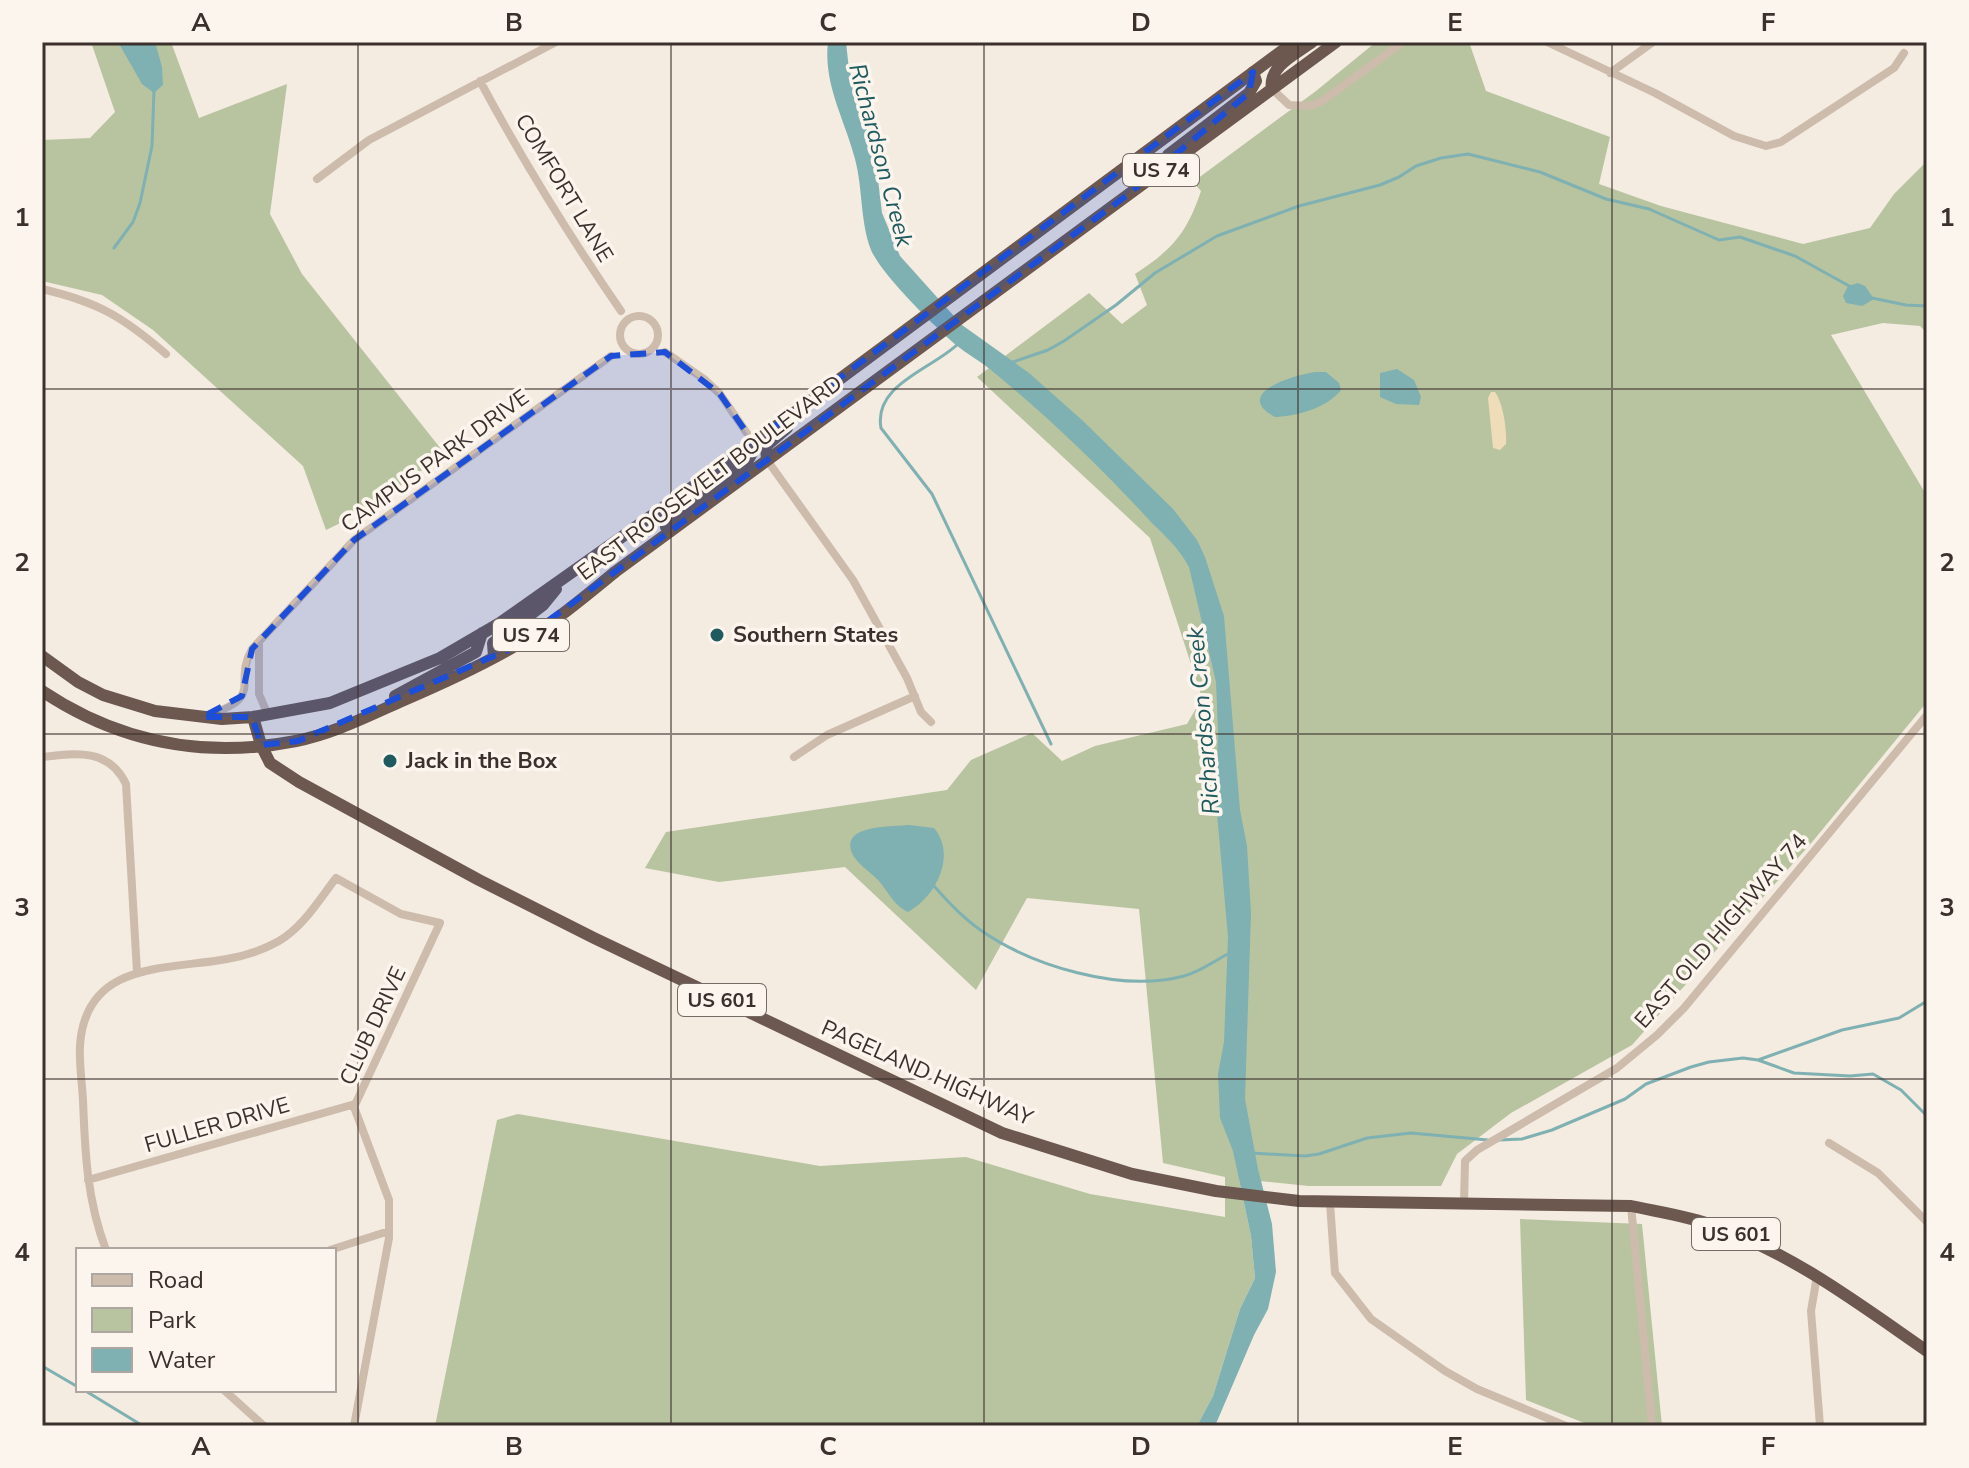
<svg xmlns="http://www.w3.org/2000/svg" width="1969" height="1468" font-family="'Nunito Sans',sans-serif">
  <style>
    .green { fill: #b8c4a0 }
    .sand { fill: #efdcb8 }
    .water { fill: #7fb0b2 }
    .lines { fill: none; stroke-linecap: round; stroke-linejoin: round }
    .stream { stroke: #7fb0b2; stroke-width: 3 }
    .minor { stroke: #cdbbac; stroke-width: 8 }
    .trunk { stroke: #6c584f; stroke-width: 12 }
    .marked { fill: #1d4ed8; fill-opacity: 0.2; stroke: #1d4ed8; stroke-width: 6; stroke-dasharray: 16 10; stroke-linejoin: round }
    .grid { fill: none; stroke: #3b302b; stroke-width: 2; stroke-opacity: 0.55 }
    .poi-dot { fill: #1f5a5e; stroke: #fbf5ee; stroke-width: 3 }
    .labels { text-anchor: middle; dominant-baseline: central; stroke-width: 7; stroke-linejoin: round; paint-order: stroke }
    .shield { fill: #fbf5ee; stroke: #756b66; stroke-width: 2 }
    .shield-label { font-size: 20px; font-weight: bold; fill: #3b302b }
    .street-label { font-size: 22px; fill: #3b302b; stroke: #fbf5ee }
    .poi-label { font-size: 22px; font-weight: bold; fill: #3b302b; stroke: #fbf5ee; text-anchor: start }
    .water-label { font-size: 24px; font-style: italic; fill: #1f5a5e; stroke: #fbf5ee }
    .neatline { fill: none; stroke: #3b302b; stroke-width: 3 }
    .grid-label { font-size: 26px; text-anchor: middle; font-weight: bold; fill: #3b302b }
  </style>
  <rect width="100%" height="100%" fill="#f4ebe1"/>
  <path class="green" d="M91 42H171L199 118 287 84 270 214 302 274 445 454 363 512 326 530 303 466 153 330 102 295 42 281V140L90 138 115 112Z
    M1376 42H1469L1486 91 1610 137 1599 184 1661 206 1803 244 1870 228 1894 194 1927 161V333L1920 326 1883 323 1831 335 1927 496V702L1813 841 1632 1045 1511 1113 1457 1154 1441 1186H1309L1239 1179 1251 1236 1255 1278 1240 1309 1213 1396 1197 1426H435L497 1120 518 1114 820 1166 966 1157 1090 1194 1225 1217V1177L1163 1163 1139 909 1027 898 976 990 845 867 719 882 645 868 666 832 947 790 971 760 1032 733 1062 761 1095 746 1187 724 1202 698 1150 538 977 377 1089 293 1122 324 1147 305 1135 274C1172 250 1187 233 1201 191L1193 182 1316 91Z
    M1520 1219 1642 1224 1662 1426H1592L1526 1400Z"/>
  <path class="sand" d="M1491 392H1495C1503 403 1507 430 1506 444L1500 450 1493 448 1488 398Z"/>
  <path class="water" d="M118 42H155L162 67 163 85 154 93 142 84Z
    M828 42H846L849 70 861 98 873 138 882 213 900 256 962 325 1029 373 1082 420 1173 509 1197 540 1205 557 1224 616 1240 810 1247 846 1251 913 1245 1099 1258 1169 1272 1224 1276 1272 1268 1309 1254 1335 1215 1426H1197L1213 1396 1240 1309 1255 1278 1251 1236 1233 1151 1220 1118 1218 1074 1224 1042 1228 937 1216 802 1218 731 1216 682 1189 567C1179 548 1165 536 1150 521 1101 467 1047 416 991 370 980 361 967 354 956 345 934 326 882 275 871 250 860 221 863 189 855 159 845 120 823 84 828 42Z
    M1858 283 1865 286 1874 299 1862 306 1846 303 1843 296 1848 286Z
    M1397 369 1414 380 1421 397 1419 405 1396 404 1380 397V373Z
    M1315 372H1326L1339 383 1341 390C1327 408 1297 416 1275 417 1231 393 1295 375 1315 372Z
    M909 825 934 828C957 855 936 897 908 912 894 906 888 891 878 880 870 872 856 863 852 853 840 824 893 827 909 825Z"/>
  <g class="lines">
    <path class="stream" d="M114 248 133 222 140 203 152 146 154 90
      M1872 298 1906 305 1927 306
      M959 343C933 369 873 384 881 428L932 494 1051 744
      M1010 363 1048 350 1064 341 1116 305 1155 273 1217 236 1299 206 1380 185 1399 177 1416 166 1441 158 1468 154 1540 172 1606 199 1649 209 1719 240 1740 237 1795 256 1851 287
      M934 886C948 902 962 917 979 929 1031 966 1121 993 1184 976 1200 972 1214 961 1228 954
      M1758 1060 1842 1030 1899 1018 1927 1001
      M1499 1140 1522 1139 1552 1130 1625 1099 1646 1084 1691 1067 1709 1062 1743 1058 1758 1060 1794 1073 1850 1076 1873 1074 1901 1090 1927 1116
      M1251 1153 1305 1156 1319 1154 1367 1138 1411 1133 1488 1140
      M42 1366 78 1387
      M84 1390 143 1426"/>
    <path class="minor" d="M1547 42 1655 93 1734 136 1766 146 1781 142 1894 68 1904 53
      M1610 73 1653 42
      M480 81C523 161 570 237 621 311
      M1272 89 1289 105 1309 106 1321 102 1403 42
      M317 179 369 140 556 42
      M42 289C98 302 123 317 166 354
      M620 335a19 19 0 1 1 38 0a19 19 0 1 1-38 0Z
      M665 352 704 379 720 394 753 442
      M767 460 853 580 907 678 921 712 931 722
      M259 643V694L268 715
      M208 715C266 696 232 684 252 649L354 540 611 356
      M42 757C75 753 109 748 126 784L137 972
      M794 757 827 735 915 696
      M1829 1143 1878 1173 1927 1222
      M88 1180 355 1104
      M1330 1203 1335 1273 1371 1319 1445 1371 1477 1389 1566 1426
      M1464 1204 1465 1161 1477 1150 1617 1068 1657 1035 1684 1008 1927 715
      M1631 1206 1652 1426
      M106 1250C87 1200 85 1153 83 1100 82 1082 79 1063 80 1045 86 961 166 970 227 959 245 956 263 950 279 941 303 927 319 900 336 878L401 914 440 923 354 1107 389 1200V1238L354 1426
      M330 1250 389 1231
      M1817 1276 1811 1311 1820 1426
      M224 1390 264 1426"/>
    <path class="trunk" d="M1272 89C1268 66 1296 54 1312 42
      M1168 155 1249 93 1256 81 1253 72
      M767 460 766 446 787 428
      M666 527 748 460 752 453 753 442
      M42 656 78 682 103 695 155 711 222 719 253 717 330 703 440 658 500 623 732 459 1294 42
      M494 657 493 643 543 605 556 589
      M42 691C120 743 204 759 296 741 333 734 370 715 404 700 439 685 474 669 508 650 546 629 581 600 615 572L1336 42
      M395 696 476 652 482 633
      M253 717 261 745 270 763 299 782 479 880 594 938 1002 1133 1132 1174 1216 1191 1299 1201 1631 1206C1659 1212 1688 1216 1715 1226 1793 1254 1859 1304 1927 1351"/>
  </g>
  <path class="marked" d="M1253 72 1249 93 1126 196 510 649 298 741 261 745 252 717H202L242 696 252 649 354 540 611 356 665 352 720 394 753 442Z"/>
  <path class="grid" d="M358 42V1426M671 42V1426M984 42V1426M1298 42V1426M1612 42V1426M42 389H1927M42 734H1927M42 1079H1927"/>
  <g class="poi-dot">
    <circle cx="717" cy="635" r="8"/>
    <circle cx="390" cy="761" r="8"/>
  </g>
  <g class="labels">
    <g class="shield">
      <rect x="1123" y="154" width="76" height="32" rx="6"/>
      <rect x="493" y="619" width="76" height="32" rx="6"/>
      <rect x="678" y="984" width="88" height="32" rx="6"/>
      <rect x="1692" y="1218" width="88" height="32" rx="6"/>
    </g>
    <g class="shield-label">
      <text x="1161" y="170">US 74</text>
      <text x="531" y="635">US 74</text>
      <text x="722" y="1000">US 601</text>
      <text x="1736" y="1234">US 601</text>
    </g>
    <g class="street-label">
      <text transform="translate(564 188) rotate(59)">COMFORT LANE</text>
      <text transform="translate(435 461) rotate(-36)">CAMPUS PARK DRIVE</text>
      <text transform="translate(710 478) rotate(-37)">EAST ROOSEVELT BOULEVARD</text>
      <text transform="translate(1721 931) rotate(-49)">EAST OLD HIGHWAY 74</text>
      <text transform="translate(373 1026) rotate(-65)">CLUB DRIVE</text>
      <text transform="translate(927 1073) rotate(24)">PAGELAND HIGHWAY</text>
      <text transform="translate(217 1125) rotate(-16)">FULLER DRIVE</text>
    </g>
    <g class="poi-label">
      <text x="733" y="635">Southern States</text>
      <text x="406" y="761">Jack in the Box</text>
    </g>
    <g class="water-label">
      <text transform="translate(881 155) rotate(75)">Richardson Creek</text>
      <text transform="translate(1203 721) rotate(-95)">Richardson Creek</text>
    </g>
  </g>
  <rect width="1969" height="1468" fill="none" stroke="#fbf5ee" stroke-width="88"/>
  <rect x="76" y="1248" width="260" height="144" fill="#fbf5ee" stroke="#aea6a0" stroke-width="2"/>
  <rect x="92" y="1274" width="40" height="12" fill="#cdbbac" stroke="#aea6a0" stroke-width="2"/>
  <text x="148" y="1288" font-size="24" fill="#3b302b">Road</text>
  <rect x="92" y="1308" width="40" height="24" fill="#b8c4a0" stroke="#aea6a0" stroke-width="2"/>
  <text x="148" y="1328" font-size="24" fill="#3b302b">Park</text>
  <rect x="92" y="1348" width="40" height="24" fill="#7fb0b2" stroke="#aea6a0" stroke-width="2"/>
  <text x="148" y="1368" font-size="24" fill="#3b302b">Water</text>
  <rect x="44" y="44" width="1881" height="1380" class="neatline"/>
  <g class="grid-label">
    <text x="201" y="31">A</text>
    <text x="514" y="31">B</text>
    <text x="828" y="31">C</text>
    <text x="1141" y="31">D</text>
    <text x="1455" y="31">E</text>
    <text x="1768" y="31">F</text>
    <text x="22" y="226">1</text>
    <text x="1947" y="226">1</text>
    <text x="22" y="571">2</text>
    <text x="1947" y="571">2</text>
    <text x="22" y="916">3</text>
    <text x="1947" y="916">3</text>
    <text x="22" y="1261">4</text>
    <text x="1947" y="1261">4</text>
    <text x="201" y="1455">A</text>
    <text x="514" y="1455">B</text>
    <text x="828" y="1455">C</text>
    <text x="1141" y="1455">D</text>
    <text x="1455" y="1455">E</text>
    <text x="1768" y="1455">F</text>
  </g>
</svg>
